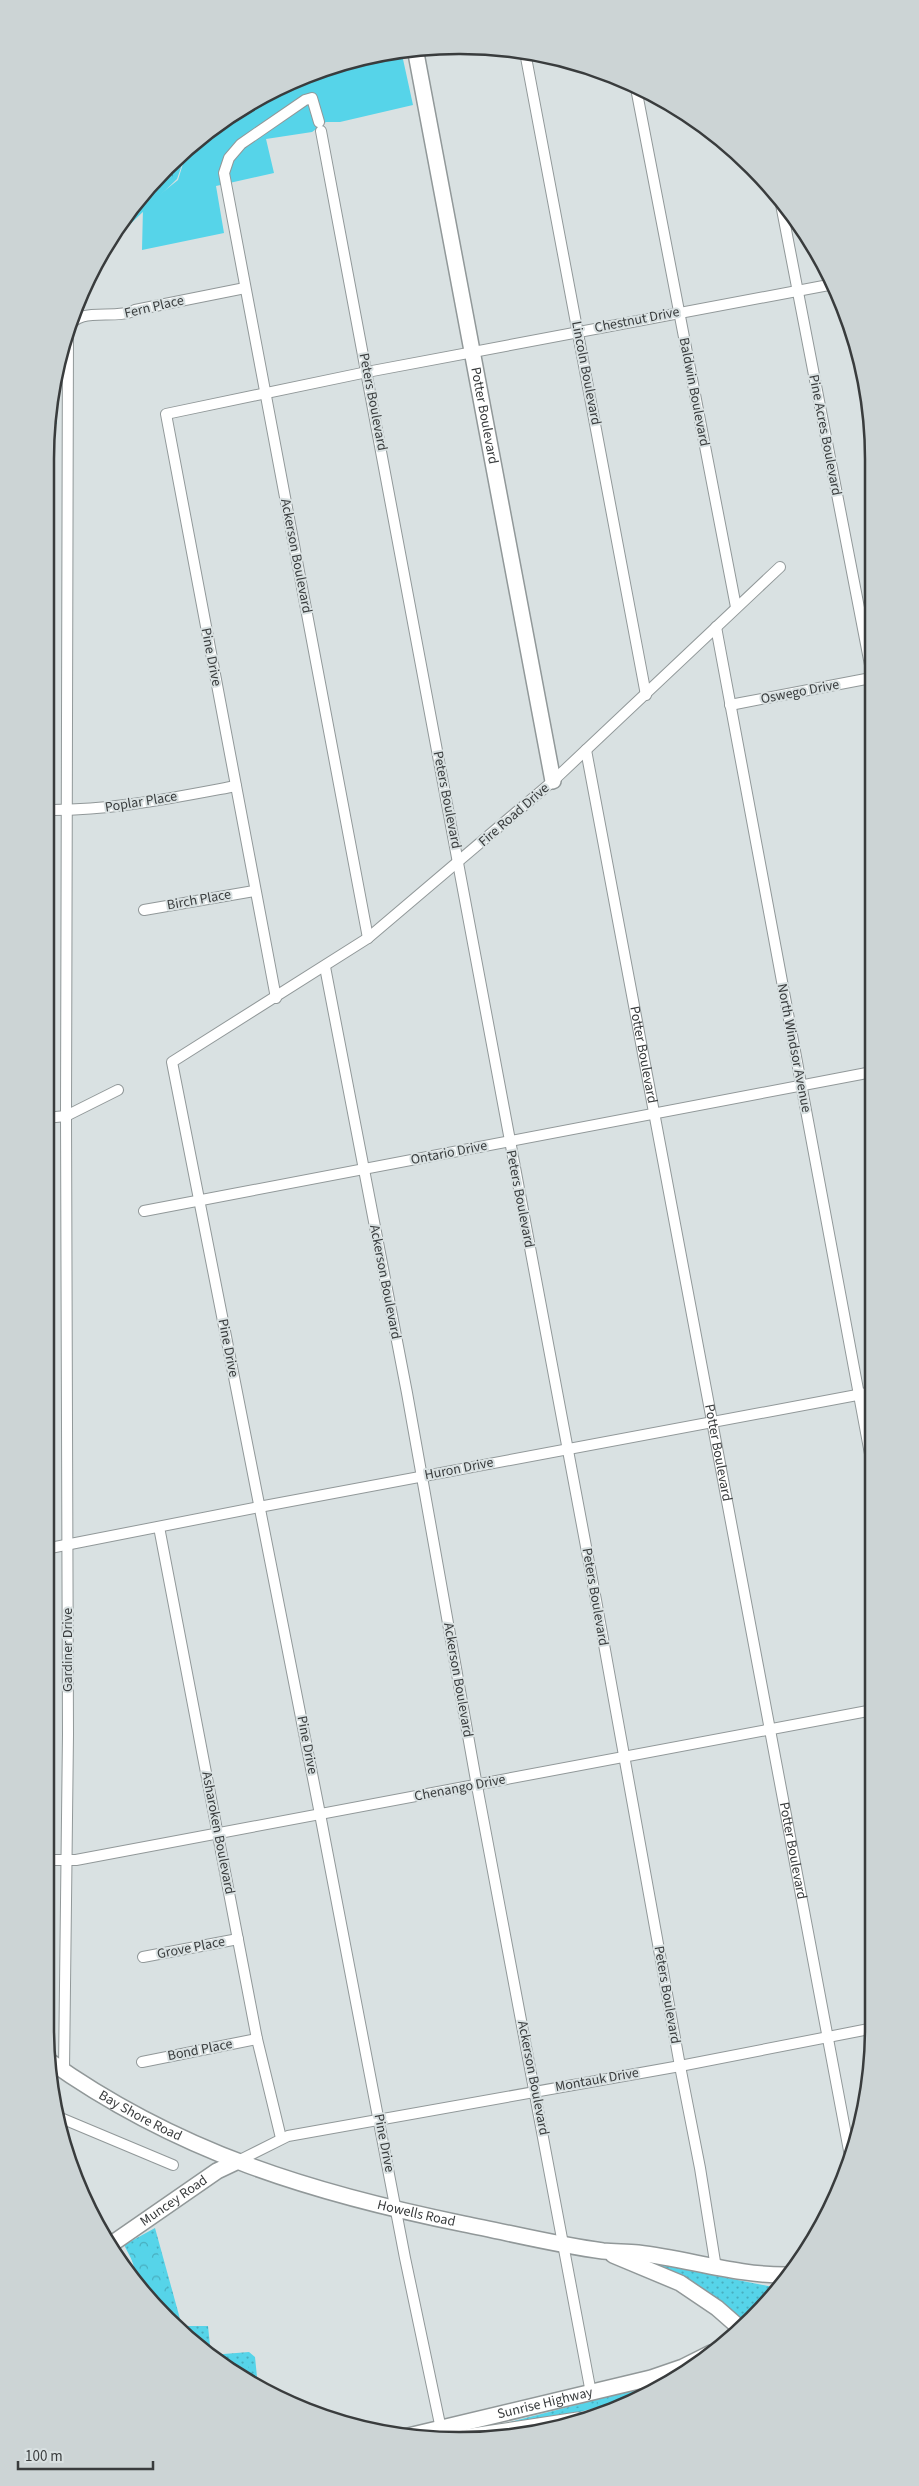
<svg xmlns="http://www.w3.org/2000/svg" width="919" height="2486" font-family="'Source Sans 3',sans-serif">
  <style>
    .grass { fill: url(#grass-dots) }
    .forest { fill: url(#forest-crowns) }
    .park { fill: #56d4e9 }
    .lines { fill: none; stroke-linecap: round; stroke-linejoin: round }
    .street-casing { stroke: #919899; stroke-width: 12 }
    .secondary-casing { stroke: #919899; stroke-width: 18 }
    .highway-casing { stroke: #919899; stroke-width: 21 }
    .street { stroke: #fff; stroke-width: 10 }
    .secondary { stroke: #fff; stroke-width: 15 }
    .highway { stroke: #fff; stroke-width: 19 }
    .labels { text-anchor: middle; dominant-baseline: central; stroke-width: 4; stroke-linejoin: round; paint-order: stroke }
    .street-label { font-size: 14px; fill: #393c3d; stroke: #d9e1e2 }
    .rim { fill: none; stroke: #393c3d; stroke-width: 2.5 }
  </style>
  <defs>
    <pattern id="grass-dots" width="8" height="8" patternUnits="userSpaceOnUse" patternTransform="scale(1.25)"><rect width="8" height="8" fill="#56d4e9"/><path d="M2 2h.1M6 6h.1" fill="none" stroke="#48adbe" stroke-width="1.8" stroke-linecap="round"/></pattern>
    <pattern id="forest-crowns" width="20" height="18" patternUnits="userSpaceOnUse" patternTransform="scale(1.25)"><rect width="20" height="18" fill="#56d4e9"/><path d="M2 6a3 3 0 1 1 6 0M12 15a3 3 0 1 1 6 0" fill="none" stroke="#48adbe"/></pattern>
  </defs>
  <rect width="100%" height="100%" fill="#d9e1e2"/>
  <path class="grass" d="M155 2228 182 2326H208L211 2355 249 2352 255 2357 258 2387 207 2356 158 2310 124 2245Z
    M657 2264 768 2286 780 2287 745 2326 685 2278Z
    M666 2382C599 2412 523 2425 451 2439L432 2438 494 2426Z"/>
  <path class="forest" d="M255 99 184 159 177 179 119 235 91 271 130 207 186 148Z
    M56 378 57 424H50Z
    M149 2235 154 2238 178 2328 148 2300 141 2289 128 2248 135 2241Z
    M221 2364 248 2366 253 2384Z
    M665 2382C610 2407 548 2422 489 2430L561 2413Z"/>
  <path class="park" d="M401 50 413 105 340 122H326L312 132 266 139 274 173 216 186 224 233 142 250 143 208 178 180 186 154 262 96 326 67Z"/>
  <g class="lines">
    <defs>
      <g id="street">
        <path d="M525 52 646 695"/>
        <path d="M636 88 736 607"/>
        <path d="M319 122 312 98 305 100 241 144 229 158 224 173 368 938"/>
        <path d="M321 131 596 1600 680 2066 700 2168 716 2268"/>
        <path d="M780 199 871 670"/>
        <path d="M716 627 873 1470"/>
        <path d="M730 705 871 678"/>
        <path id="s1" d="M586 750 850 2156"/>
        <path d="M45 810C110 811 172 798 236 786"/>
        <path d="M144 910 254 891"/>
        <path d="M325 967 407 1393 477 1786 591 2393"/>
        <path d="M276 998 166 414 367 372 834 284"/>
        <path d="M45 1118 66 1116 118 1090"/>
        <path d="M144 1211 872 1072"/>
        <path d="M159 1527 257 2039 281 2138"/>
        <path d="M45 1549 259 1507 873 1392"/>
        <path d="M45 1860H76L873 1710"/>
        <path d="M143 1957 238 1939"/>
        <path d="M142 2062 257 2039"/>
        <path d="M64 2070 68 1734 66 1116 68 329C78 305 115 321 135 310L245 288"/>
        <path d="M56 2116 173 2165"/>
        <path d="M236 2162 288 2136 680 2066 874 2028"/>
        <path d="M441 2429 405 2258 320 1814 172 1062 368 938 553 781 780 567"/>
      </g>
      <g id="secondary">
        <path id="s2" d="M415 48 553 781"/>
        <path id="s3" d="M48 2060C177 2152 312 2193 464 2224 510 2233 557 2245 603 2251 615 2252 627 2252 638 2253 689 2259 738 2276 789 2275"/>
        <path id="s4" d="M113 2243 217 2171 236 2162"/>
        <path d="M613 2255 680 2283 717 2308 741 2329"/>
        <path id="s5" d="M404 2437 651 2378 683 2367 711 2353"/>
      </g>
      <path id="highway" d="M466 2439 578 2422"/>
    </defs>
    <use href="#street" class="street-casing"/>
    <use href="#secondary" class="secondary-casing"/>
    <use href="#highway" class="highway-casing"/>
    <use href="#street" class="street"/>
    <use href="#secondary" class="secondary"/>
    <use href="#highway" class="highway"/>
  </g>
  <g class="labels">
    <g class="street-label">
      <text transform="translate(154 307) rotate(-13)">Fern Place</text>
      <text transform="translate(637 320) rotate(-11)">Chestnut Drive</text>
      <text transform="translate(586 373) rotate(79)">Lincoln Boulevard</text>
      <text transform="translate(694 392) rotate(79)">Baldwin Boulevard</text>
      <text transform="translate(373 402) rotate(79)">Peters Boulevard</text>
      <text stroke="none"><textPath href="#s2" startOffset="374">Potter Boulevard</textPath></text>
      <text transform="translate(825 435) rotate(79)">Pine Acres Boulevard</text>
      <text transform="translate(296 556) rotate(79)">Ackerson Boulevard</text>
      <text transform="translate(211 657) rotate(79)">Pine Drive</text>
      <text transform="translate(800 692) rotate(-11)">Oswego Drive</text>
      <text transform="translate(447 800) rotate(79)">Peters Boulevard</text>
      <text transform="translate(141 802) rotate(-9)">Poplar Place</text>
      <text transform="translate(514 815) rotate(-41)">Fire Road Drive</text>
      <text transform="translate(199 900) rotate(-10)">Birch Place</text>
      <text transform="translate(794 1048) rotate(79)">North Windsor Avenue</text>
      <text stroke="none"><textPath href="#s1" startOffset="310">Potter Boulevard</textPath></text>
      <text transform="translate(449 1153) rotate(-11)">Ontario Drive</text>
      <text transform="translate(520 1199) rotate(79)">Peters Boulevard</text>
      <text transform="translate(385 1282) rotate(79)">Ackerson Boulevard</text>
      <text transform="translate(228 1348) rotate(79)">Pine Drive</text>
      <text stroke="none"><textPath href="#s1" startOffset="715">Potter Boulevard</textPath></text>
      <text transform="translate(459 1469) rotate(-11)">Huron Drive</text>
      <text transform="translate(595 1597) rotate(80)">Peters Boulevard</text>
      <text transform="translate(68 1650) rotate(-90)">Gardiner Drive</text>
      <text transform="translate(458 1680) rotate(80)">Ackerson Boulevard</text>
      <text transform="translate(307 1745) rotate(79)">Pine Drive</text>
      <text transform="translate(460 1788) rotate(-11)">Chenango Drive</text>
      <text transform="translate(218 1833) rotate(79)">Asharoken Boulevard</text>
      <text stroke="none"><textPath href="#s1" startOffset="1120">Potter Boulevard</textPath></text>
      <text transform="translate(191 1948) rotate(-11)">Grove Place</text>
      <text transform="translate(667 1995) rotate(80)">Peters Boulevard</text>
      <text transform="translate(200 2050) rotate(-11)">Bond Place</text>
      <text transform="translate(533 2078) rotate(79)">Ackerson Boulevard</text>
      <text transform="translate(597 2080) rotate(-10)">Montauk Drive</text>
      <text stroke="none"><textPath href="#s3" startOffset="108">Bay Shore Road</textPath></text>
      <text transform="translate(384 2143) rotate(79)">Pine Drive</text>
      <text stroke="none"><textPath href="#s4" startOffset="74">Muncey Road</textPath></text>
      <text stroke="none"><textPath href="#s3" startOffset="402">Howells Road</textPath></text>
      <text stroke="none"><textPath href="#s5" startOffset="145">Sunrise Highway</textPath></text>
    </g>
  </g>
  <path d="M0 0H919V2486H0ZM459 54H460A405 405 0 0 1 865 459V2027A405 405 0 0 1 460 2432H459A405 405 0 0 1 54 2027V459A405 405 0 0 1 459 54Z" fill="#ccd4d5" fill-rule="evenodd"/>
  <path class="rim" d="M459 54H460A405 405 0 0 1 865 459V2027A405 405 0 0 1 460 2432H459A405 405 0 0 1 54 2027V459A405 405 0 0 1 459 54Z"/>
  <path d="M18 2461v8h135v-8" fill="none" stroke="#393c3d" stroke-width="2.5"/>
  <text x="25" y="2461" font-size="15" fill="#393c3d" stroke="#d9e1e2" stroke-width="4" paint-order="stroke">100 m</text>
</svg>
